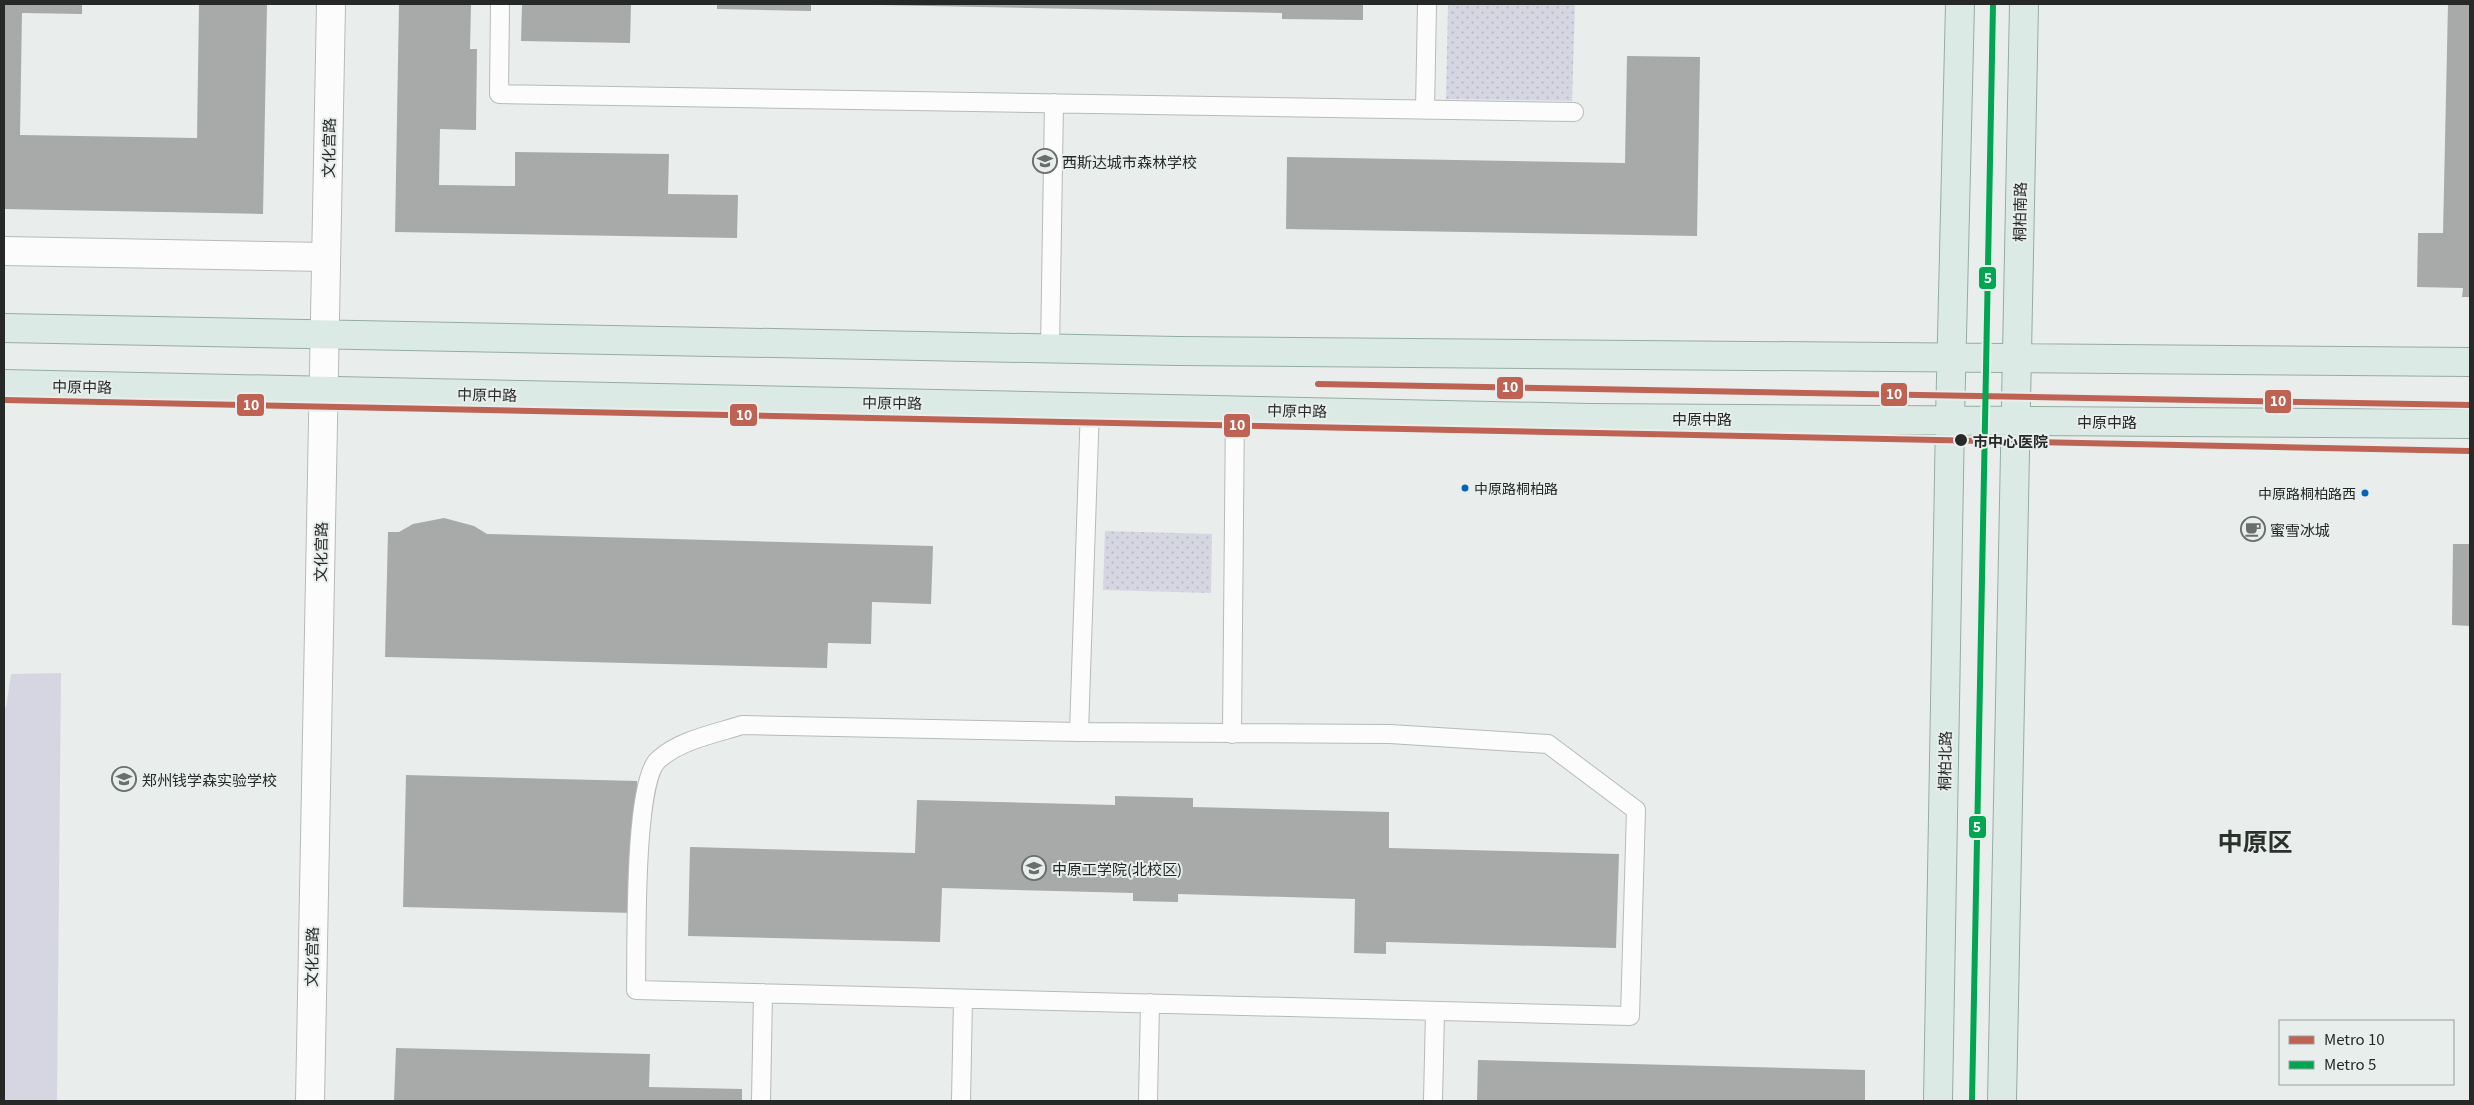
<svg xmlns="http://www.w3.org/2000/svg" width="2474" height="1105" font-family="Georgia,'Noto Sans SC',serif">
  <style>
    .grass { fill: url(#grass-dots) }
    .garden { fill: #d6d6e3 }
    .building { fill: #a8aaaa }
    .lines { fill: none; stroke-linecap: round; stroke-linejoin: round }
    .lane-casing { stroke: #b7bab8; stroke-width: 20 }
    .street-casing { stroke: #b7bab8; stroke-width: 30 }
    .secondary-casing { stroke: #b7bab8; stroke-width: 30 }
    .primary-casing { stroke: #94aca4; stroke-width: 30 }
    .lane { stroke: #fcfcfc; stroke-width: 18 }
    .street { stroke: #fcfcfc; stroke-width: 28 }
    .secondary { stroke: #fcfcfc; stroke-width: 28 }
    .primary { stroke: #dceae5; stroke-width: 28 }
    .metro-1-casing { stroke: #e8eeeb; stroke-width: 10 }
    .metro-2-casing { stroke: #e8eeeb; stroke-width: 10 }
    .metro-1 { stroke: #be6254; stroke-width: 6 }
    .metro-2 { stroke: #00a651; stroke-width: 6 }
    .stop-dot { fill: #262928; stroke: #e8eeeb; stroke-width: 2 }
    .bus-dot { fill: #0065bd; stroke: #e8eeeb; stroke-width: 2 }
    .labels { text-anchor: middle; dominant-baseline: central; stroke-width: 4; stroke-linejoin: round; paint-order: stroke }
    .bus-label { font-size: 14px; fill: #262928; stroke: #e8eeeb; text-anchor: start }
    .street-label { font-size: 15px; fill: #262928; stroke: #e8eeeb }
    .poi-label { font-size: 15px; fill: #262928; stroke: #e8eeeb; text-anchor: start }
    .stop-label { font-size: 15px; font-weight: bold; fill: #262928; stroke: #e8eeeb; text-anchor: start }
    .town-label { font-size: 25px; font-weight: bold; fill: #2c312e; stroke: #e8eeeb }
    .line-badge { stroke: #e8eeeb; stroke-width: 2 }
    .badge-label { font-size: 14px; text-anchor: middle; font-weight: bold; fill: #fff }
  </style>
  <defs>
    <pattern id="grass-dots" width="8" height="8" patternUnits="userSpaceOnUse" patternTransform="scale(1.25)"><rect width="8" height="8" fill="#d6d6e3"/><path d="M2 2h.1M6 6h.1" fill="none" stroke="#b8b8c3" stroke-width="1.8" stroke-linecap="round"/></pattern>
  </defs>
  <rect width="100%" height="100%" fill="#e9edeb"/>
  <path class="grass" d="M1448 4H1575L1572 101 1446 99Z
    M1105 531 1212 534 1211 593 1103 590Z"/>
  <path class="garden" d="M61 673 57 1101H4V706L6 708 11 674Z"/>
  <path class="building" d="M4 4H82V14L22 13 20 135 197 138 199 4H267L263 214 4 209Z
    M399 4H471L470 49H477L476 130 440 129 439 185 515 186V152L669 154 668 194 738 195 737 238 395 232Z
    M522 4H631L630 43 521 41Z
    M717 4H811V11L717 9Z
    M828 4H1363V20L1282 19V13Z
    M2448 4H2470V297H2462L2463 288 2417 287 2418 233H2443Z
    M1627 56 1700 57 1697 236 1286 229 1287 157 1625 163Z
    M444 518 474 526 487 534 933 546 931 604 872 602 871 644 828 643 827 668 385 657 388 532H399L413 524Z
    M2453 544H2470V626L2452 625Z
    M406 775 637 781 634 913 403 907Z
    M1115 796 1193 798V807L1389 812V848L1619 854 1616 948 1386 942V954L1354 953 1355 899 1178 894V902L1133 901V893L942 888 940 942 688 936 690 847 915 853 917 800 1115 805Z
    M396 1048 650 1054 649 1087 742 1089V1101H394Z
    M1478 1060 1865 1070V1101H1477Z"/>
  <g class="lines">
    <defs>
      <path id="lane" d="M500 4 499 94 1574 112
        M1425 110 1427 4
        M1050 349 1054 103
        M742 725 1079 732 1390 734 1548 744 1636 810 1630 1016 636 990C637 950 633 783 658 760 680 740 714 734 742 725Z
        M1079 732 1090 406
        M1232 734 1235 409
        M761 1101 763 993
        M961 1101 963 999
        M1148 1101 1150 1003
        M1433 1101 1435 1011"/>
      <path id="street" d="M4 251 326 257"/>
      <path id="secondary" d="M310 1101 331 4"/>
      <path id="primary" d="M4 328 1177 351 2470 362
        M4 384 1589 418 2470 424
        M1938 1101 1950 420 1960 4
        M2002 1101 2024 4"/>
    </defs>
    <use href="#lane" class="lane-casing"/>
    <use href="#street" class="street-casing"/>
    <use href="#secondary" class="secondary-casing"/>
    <use href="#primary" class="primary-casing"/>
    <use href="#lane" class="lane"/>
    <use href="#street" class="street"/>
    <use href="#secondary" class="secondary"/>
    <use href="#primary" class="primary"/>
    <defs>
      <path id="metro-1" d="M1318 384 2470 405
        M4 400 2470 451"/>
      <path id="metro-2" d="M1972 1101 1993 4"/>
    </defs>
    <use href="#metro-1" class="metro-1-casing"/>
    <use href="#metro-2" class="metro-2-casing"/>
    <use href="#metro-1" class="metro-1"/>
    <use href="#metro-2" class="metro-2"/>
  </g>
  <defs>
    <symbol id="school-ring" viewBox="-11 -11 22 22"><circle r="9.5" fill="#e8eeeb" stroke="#6a6e6c" stroke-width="1.5"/><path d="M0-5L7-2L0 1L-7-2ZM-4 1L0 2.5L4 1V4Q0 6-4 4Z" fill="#6a6e6c"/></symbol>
    <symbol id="cafe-ring" viewBox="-11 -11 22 22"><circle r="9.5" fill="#e8eeeb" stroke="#6a6e6c" stroke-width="1.5"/><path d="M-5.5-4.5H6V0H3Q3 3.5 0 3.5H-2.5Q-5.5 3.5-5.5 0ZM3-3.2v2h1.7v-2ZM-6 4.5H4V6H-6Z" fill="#6a6e6c"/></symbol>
    <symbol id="university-ring" viewBox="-11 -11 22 22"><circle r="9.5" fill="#e8eeeb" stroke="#6a6e6c" stroke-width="1.5"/><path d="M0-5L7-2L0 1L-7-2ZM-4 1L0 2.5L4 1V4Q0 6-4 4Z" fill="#6a6e6c"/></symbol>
  </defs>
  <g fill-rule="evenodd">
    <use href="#school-ring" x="1031" y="147" width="28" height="28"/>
    <use href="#cafe-ring" x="2239" y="515" width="28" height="28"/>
    <use href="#school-ring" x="110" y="765" width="28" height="28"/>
    <use href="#university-ring" x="1020" y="854" width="28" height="28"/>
  </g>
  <circle class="stop-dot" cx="1961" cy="440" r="7"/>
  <g class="bus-dot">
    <circle cx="1465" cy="488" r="4.5"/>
    <circle cx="2365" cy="493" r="4.5"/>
  </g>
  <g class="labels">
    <g class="bus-label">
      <text x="1474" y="488">中原路桐柏路</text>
      <text x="2356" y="493" text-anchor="end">中原路桐柏路西</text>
    </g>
    <g class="street-label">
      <text transform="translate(328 148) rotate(-89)">文化宫路</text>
      <text transform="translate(2019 212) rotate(-89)">桐柏南路</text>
      <text transform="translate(82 386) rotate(1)">中原中路</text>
      <text transform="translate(487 394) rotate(1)">中原中路</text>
      <text transform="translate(892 402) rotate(1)">中原中路</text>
      <text transform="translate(1297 410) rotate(1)">中原中路</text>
      <text x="1702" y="418">中原中路</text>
      <text x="2107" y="421">中原中路</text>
      <text transform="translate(320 552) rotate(-89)">文化宫路</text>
      <text transform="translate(1944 761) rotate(-89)">桐柏北路</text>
      <text transform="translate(311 957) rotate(-89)">文化宫路</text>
    </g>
    <g class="poi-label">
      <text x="1062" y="161">西斯达城市森林学校</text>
      <text x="2270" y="529">蜜雪冰城</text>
      <text x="142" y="779">郑州钱学森实验学校</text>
      <text x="1052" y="868">中原工学院(北校区)</text>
    </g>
    <g class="stop-label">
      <text x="1973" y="440">市中心医院</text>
    </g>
    <g class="town-label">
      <text x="2255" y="840">中原区</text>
    </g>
  </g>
  <g class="line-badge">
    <rect x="1978" y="266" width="19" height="24" rx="5" fill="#00a651"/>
    <rect x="1496" y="376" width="28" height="24" rx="5" fill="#be6254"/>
    <rect x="1880" y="382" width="28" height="25" rx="5" fill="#be6254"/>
    <rect x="2264" y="389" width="28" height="25" rx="5" fill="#be6254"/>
    <rect x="236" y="393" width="29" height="24" rx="5" fill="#be6254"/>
    <rect x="729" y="403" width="29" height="24" rx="5" fill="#be6254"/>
    <rect x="1223" y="413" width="28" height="25" rx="5" fill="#be6254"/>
    <rect x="1968" y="815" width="19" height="24" rx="5" fill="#00a651"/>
  </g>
  <g class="badge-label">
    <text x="1988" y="283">5</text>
    <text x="1510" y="392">10</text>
    <text x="1894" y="399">10</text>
    <text x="2278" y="406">10</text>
    <text x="251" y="410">10</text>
    <text x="744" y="420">10</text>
    <text x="1237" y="430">10</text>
    <text x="1977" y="832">5</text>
  </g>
  <rect width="2474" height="1105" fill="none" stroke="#262928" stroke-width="10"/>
  <rect x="2279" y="1020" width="175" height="65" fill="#e8eeeb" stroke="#9a9f9d"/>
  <rect x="2289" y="1036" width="25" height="8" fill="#be6254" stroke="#9a9f9d"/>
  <text x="2324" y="1045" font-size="15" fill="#262928">Metro 10</text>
  <rect x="2289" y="1061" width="25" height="8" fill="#00a651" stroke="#9a9f9d"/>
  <text x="2324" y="1070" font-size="15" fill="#262928">Metro 5</text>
</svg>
